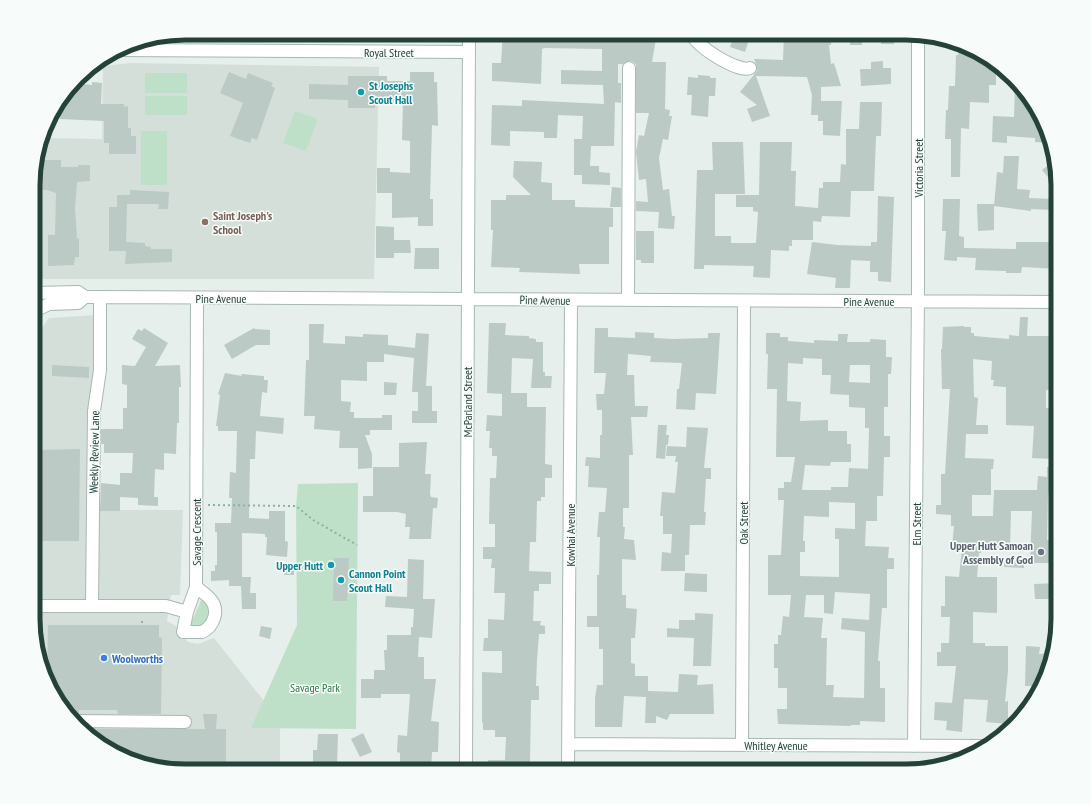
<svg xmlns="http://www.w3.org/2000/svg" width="1091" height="804" font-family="'PT Sans Narrow',sans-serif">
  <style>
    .built { fill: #d4dfda }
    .green { fill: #bfe0c8 }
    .building { fill: #bbcac4; fill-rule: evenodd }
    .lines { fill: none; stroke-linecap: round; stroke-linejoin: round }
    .minor-casing { stroke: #a8b8b2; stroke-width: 14 }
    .path { stroke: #86b3a5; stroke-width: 2; stroke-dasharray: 2 3; stroke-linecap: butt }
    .minor { stroke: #fff; stroke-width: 12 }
    .culture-dot { fill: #0f9aa8; stroke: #f7fbf9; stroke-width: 1.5 }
    .education-dot { fill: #8d6e63; stroke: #f7fbf9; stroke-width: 1.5 }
    .worship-dot { fill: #6b7280; stroke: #f7fbf9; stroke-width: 1.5 }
    .shop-dot { fill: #3f7fe0; stroke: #f7fbf9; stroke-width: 1.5 }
    .labels { text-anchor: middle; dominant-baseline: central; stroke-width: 3; stroke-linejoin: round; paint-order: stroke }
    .street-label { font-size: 12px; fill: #24423a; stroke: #f7fbf9 }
    .culture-label { font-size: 12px; font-weight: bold; fill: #0d838f; stroke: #f7fbf9; text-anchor: start }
    .education-label { font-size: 12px; font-weight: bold; fill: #785e54; stroke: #f7fbf9; text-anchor: start }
    .worship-label { font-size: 12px; font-weight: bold; fill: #5b616d; stroke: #f7fbf9; text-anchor: end }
    .shop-label { font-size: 12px; font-weight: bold; fill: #366cbe; stroke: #f7fbf9; text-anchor: start }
    .park-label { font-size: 12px; fill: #2d7a4b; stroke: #f7fbf9 }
    .rim { fill: none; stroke: #24423a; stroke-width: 5 }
  </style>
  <rect width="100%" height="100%" fill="#e6efeb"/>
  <path class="built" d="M131 63 379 67 374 279H34V165L43 138 102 139 103 66Z
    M96 315 95 381 88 403V510H183L180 595H171L167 621 176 626 188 642 198 644 214 638 264 701 252 727 280 728V771H175L136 763 92 739 53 695 34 639V338L49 318Z"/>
  <path class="green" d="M145 73H187V93H145Z
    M145 96H187V115H145Z
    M295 111 318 119 306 151 283 143Z
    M141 131H167V185H141Z
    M358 483 356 729 251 728 297 625 296 506 298 484Z
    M202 598 212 612 204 627 189 628Z"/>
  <path class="building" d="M503 33H529V38H552V33H657L652 62H666L665 109 670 110 669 116H672L668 140 663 139 659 158 663 190 669 189 672 216H675L674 229 658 228 659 212 636 211V201L648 202 646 179 639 180 636 152 639 135 644 136 649 113H636V64L632 61H629L623 64H618V83H621V103L615 102 614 146H591L590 166H599V172L610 173V185L582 184V175H574V139H582L583 116 558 115 557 138H544V132L510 131V146L491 145 492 105 522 106V100L604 104 603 85 561 84V70L602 71V49L544 48 542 49 541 84 492 81V63H501Z
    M735 33H751L745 52 730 47Z
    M784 33H862V45H850V42H831V45H829L831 64 834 63 841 86 821 87V101H842L840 136 823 135V121H818V115H811L812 95 807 77 756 76 770 116 752 122 747 109 757 105 740 92 757 71V67L754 59 783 60Z
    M880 33H894V44H881Z
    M959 43 996 63V85H989V103L970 102 969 129 961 128 960 177H951V139H945L946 110H948L949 86H955L956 55H958Z
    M883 61V68H891V84L861 86 860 69H871V62Z
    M229 72 246 79 248 73 273 83 271 86 275 88 257 140 252 138 250 143 230 136 243 103 220 93Z
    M410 72H434V82H437L438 126 432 125 430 199H433V226H418V217L392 218V193H377V168H390V172L410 173V141L402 140 403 102 375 101V108H348V100L309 99V84L348 85V76H387V81H410Z
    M698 75 710 76V78H716L715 96H709L708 117 691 115 692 95H687L688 77 698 78Z
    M92 82 102 83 101 104H124V107L128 106V128H131V136H136V154H109V143H104V121L60 119V102L75 83 92 85Z
    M1015 84 1042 117 1049 143 1035 142V138L1007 136V143L992 142 993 116 1014 117Z
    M860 102H882L881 136H876L874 191H851L850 217 822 216 821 222 813 221V240H792V246H789V251L771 250 770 278 753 277 754 266 704 265V269H694L697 170H713L712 142H743L745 194H715V236H731V243H756L758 212 753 211V207H736V195H759L760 142H792L791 171H796L795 206 818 208 819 188H823V182H840L841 164 846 165V129H859Z
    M1004 156H1019L1017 189 1030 190 1029 198 1052 199V210L1031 209V211L994 206 997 172 1003 173Z
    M36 160H61V167H78V165H90V181L77 182 75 209 77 239 79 238V257H75L74 265 48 266V235H55L56 193 47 190H34Z
    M514 161 542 162 541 182 552 183V200H575V207L613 208V227H609V264H579L580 274 519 272 520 268 491 267 493 230H491V200H506V195H531L513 177Z
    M1054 161 1058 175V189L1042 170Z
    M612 187 621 188V207H610Z
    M130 190 169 192 168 209H158L159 204H127L126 242 145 243V246L151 247V249H172V262L125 264 126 251H109V207H117V195H130Z
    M878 196 894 197 891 282 878 281V272H870V261L851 260 850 288H835L836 278 807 274 812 242 837 245 871 246V242H877Z
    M943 199H960L959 236 964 237V248L1016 249V242H1049V244H1058V269L1022 267 1021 273H1006V271L975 270 976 258 957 257V261L944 260 946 231H942Z
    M977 204H994V230L978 231Z
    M376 226 394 227V240H410L411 253H394V258H376Z
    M636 231H654V263H641V260H636Z
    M415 248H439V269H414Z
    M1020 317H1028L1027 336H1053V340L1058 339 1057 390H1046V408L1058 409V424H1054L1053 459 1032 458 1034 426 1006 425V387L993 386 994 380H991L992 361 973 359 974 397 978 398 976 425H988V434H966L965 458 994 459 993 469H991V495H972V516H993L994 490H1037L1038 476 1047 477V467H1058V492L1049 491 1048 496 1047 540H1049V563H1030L1032 511H1011L1010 549 982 547 981 553H979L977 577H997V613L973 612V643H985V646H1008V671L1005 702 1008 701V724L986 722 988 700 964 699 962 732 946 730 947 721 934 720 935 702 952 703 956 666H937V652H941V643H949L950 617H941V606H945V576L959 577 962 547 952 546 954 526H951V515L936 514V505H941V474H945L950 389H942L941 349H942L943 327 964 326V327H971V333H974V336L1009 339V335L1019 336Z
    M489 323H506L505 335 529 336V338L536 339V342H543V372H545V376H552L551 388H531L533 359 512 358 511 393H527V407H546L545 464 552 465V478H545V497H541V501H537L536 542H530L529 571 551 572V584H539V591H534L533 621H541L540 625 545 626V634H539L537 660 536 686H539V700H531L530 763 513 762 512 771H488V760H505L506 737H495V730H483V723L482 722V672L502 673V651H483L484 638H488V619L504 620 505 593H494L495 568H491L492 559H483V547H495V524H489L490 478H496L497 456H492V448H489L490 431H486L487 415 502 416V394L487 393Z
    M309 324H324L323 343 345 344V336L363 337V334L388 335V345L415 348 416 333 429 334 426 386H432V411H437V423H412V411H418V392H412L414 358 384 354V362H367V381L341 380V401L351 402 350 412H354V418H382V415H392V430H370V435H365L372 454V468L358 469V448H339L340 431 314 429 315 416H304L306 360H309Z
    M144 328 168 343 155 366 180 365 181 387H179V423H177L176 454 164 453V470L155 469 154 497H158V506L138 505V498L120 497V511H100L101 483 120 485V473H132L133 453H104V444H101V429H123V408H127V385L122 384V365L135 366 146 347 132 339 138 329 142 331Z
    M254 328 255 329 270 330V345H256L232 359 224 345Z
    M595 328H608V337L635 338V332L654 333V338L673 339 708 338V333H720L716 394 696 393 695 410 676 409 677 389H679L682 363 650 362 651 356 628 354 627 375H634L635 406H648L647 417H631L633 455H629V508H623V527H625L624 539 634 540 636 560 622 559V595H626V608L637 609 635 638H631V663L635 664V676H648V691L678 692 679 674 698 675 697 685 713 684 714 714H670L667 720 656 716V723H645L646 697 624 696 622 727H595V698L597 685H603V649H599V627H587V616H597V575H599L600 537H597L599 512H605L607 488 588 487 589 466H585L586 457 600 458V435H602V410H597L596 394H604L606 373H594Z
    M766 333H780V337H788V341L814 343V340L838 341V334H848L847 342H870V339L886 340V357H892L891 374H888V407H884V436H890V457H884L883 496H877V521H866L865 546 889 547 888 558H894V569H887V608H882L878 661H880V688H885V722L860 721V725H851V726L778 724 777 709H787V688H778V668H774V644H778V635H781L783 616 789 617 791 595H768V555H781L784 500H778V488H784V482H791L795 457H776L777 389H767L768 354H766ZM803 358 822 359V375H831L830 394 849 395V407L865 408V428H869L868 469 849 468 848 487H831V490H802L805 465 830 466 831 462H851V444H847V431H828V420L800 421 801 402 787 401 788 363 803 364ZM850 365H870V383L849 382ZM829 502 855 503V529L835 528V539H839V577L800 576V552H805V541H803L804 516 829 517ZM835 592 870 594 869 620 842 618 841 629 865 632 864 698 833 697 834 685H826L827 638H821L823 618 804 617 806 595H824V613L833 614Z
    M52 365 89 367V378L52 376Z
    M225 373 242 376 241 374 264 376V380H268L267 393 262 392 260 416 284 418 283 434 256 431 255 459H250L249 518 269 519V511H285V541L288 542 287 557 266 555 267 537H265V534L242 533V577H251L250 593H256V609H242L241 586H229V580L211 581V571H215V565H217V532H215V523H231L232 498H229L230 472 236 473 237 431H218V426H216L220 395 218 394Z
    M384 382 397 383 396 395H384Z
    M658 425H667L666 435H669L668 445H666L665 459 656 458Z
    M687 427 708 428 704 468H711V479H706L704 512H706L705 525H690L689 555H685V571H661L662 552 671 553 672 534H663V516H660L662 492 675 493 678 462H675L676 456H666L667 446 686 447Z
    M427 442 425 474H431L430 494 431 497 438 498 437 508H433L431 539H409L410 527H405L406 514 397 512H363V496H373V467H399V443Z
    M80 449 79 541H34V450Z
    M334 558H349L347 601H333Z
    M1005 558 1024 559V568L1004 567Z
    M408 559 424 560 423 599H435L432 638 419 637 418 657H424V679H436L431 721 439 722 438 752H432L431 771H400V753L397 752 398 735 407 736 410 694H381V698H361V679H374V670H385L384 650H387V635H411V627H413L414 609 385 607 386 596 407 597Z
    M284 564H294V575H284Z
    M685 573 707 574V592L684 591Z
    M1057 583 1058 599H1035L1034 584Z
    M695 613 713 614 711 666H693L694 638 667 637V628L679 629V620H695Z
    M48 625H159V637L162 638 161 714H118L117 710H79V714L71 715 53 695 47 678Z
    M261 626 272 628 270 639 259 636Z
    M1026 646 1040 647 1039 654 1053 653 1050 668 1040 686H1025Z
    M203 714H217L216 729H226V771H175L136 763 97 742 98 734 96 729H205Z
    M363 733 372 752 360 757 351 739Z
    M318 734H338L337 766 313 765V750H317Z"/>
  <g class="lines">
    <defs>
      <path id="minor" d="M692 33C694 46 739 73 750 68
        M118 50 469 52
        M34 293 78 292 85 297H100L1058 302
        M628 300 629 68
        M34 311 49 304 78 303 85 297
        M34 606H166L187 612 196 587 197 298
        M92 606 94 411 100 370V297
        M187 612 183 632H202C213 627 220 611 211 600 207 595 201 591 196 587
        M76 721 185 722
        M91 734V738
        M568 744 984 746
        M742 745 744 301
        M914 746 918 291V34
        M466 771 469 33
        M568 771 571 300"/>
    </defs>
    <use href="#minor" class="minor-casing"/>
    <path class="path" d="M208 505 296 506 313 520 357 545
      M142 621V623"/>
    <use href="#minor" class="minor"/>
  </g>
  <g class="culture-dot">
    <circle cx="361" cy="92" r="4"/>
    <circle cx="331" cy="565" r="4"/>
    <circle cx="341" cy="580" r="4"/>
  </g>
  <circle class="education-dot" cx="205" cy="222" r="4"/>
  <circle class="worship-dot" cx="1041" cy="552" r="4"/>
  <circle class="shop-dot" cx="104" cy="658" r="4"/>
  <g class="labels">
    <g class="street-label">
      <text x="389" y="52">Royal Street</text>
      <text transform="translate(918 168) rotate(-90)">Victoria Street</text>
      <text x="221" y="298">Pine Avenue</text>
      <text transform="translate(545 300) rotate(1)">Pine Avenue</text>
      <text x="869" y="301">Pine Avenue</text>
      <text transform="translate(467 402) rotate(-90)">McParland Street</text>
      <text transform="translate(94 452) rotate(-89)">Weekly Review Lane</text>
      <text transform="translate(743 523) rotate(-90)">Oak Street</text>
      <text transform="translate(916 524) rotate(-90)">Elm Street</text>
      <text transform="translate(196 532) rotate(-90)">Savage Crescent</text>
      <text transform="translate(570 535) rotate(-90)">Kowhai Avenue</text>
      <text x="776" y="745">Whitley Avenue</text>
    </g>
    <g class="culture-label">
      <text x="369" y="85">St Josephs<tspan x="369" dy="14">Scout Hall</tspan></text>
      <text x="323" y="565" text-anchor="end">Upper Hutt</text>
      <text x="349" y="573">Cannon Point<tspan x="349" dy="14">Scout Hall</tspan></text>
    </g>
    <g class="education-label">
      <text x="213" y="215">Saint Joseph's<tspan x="213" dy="14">School</tspan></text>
    </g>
    <g class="worship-label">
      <text x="1033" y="545">Upper Hutt Samoan<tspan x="1033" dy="14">Assembly of God</tspan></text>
    </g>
    <g class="shop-label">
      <text x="112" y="658">Woolworths</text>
    </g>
    <g class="park-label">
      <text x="315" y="687">Savage Park</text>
    </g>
  </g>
  <path d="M0 0H1091V804H0ZM185 40H906A145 145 0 0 1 1051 185V619A145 145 0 0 1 906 764H185A145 145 0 0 1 40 619V185A145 145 0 0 1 185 40Z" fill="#f7fbf9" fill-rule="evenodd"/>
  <path class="rim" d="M185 40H906A145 145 0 0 1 1051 185V619A145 145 0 0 1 906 764H185A145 145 0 0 1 40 619V185A145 145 0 0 1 185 40Z"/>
</svg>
